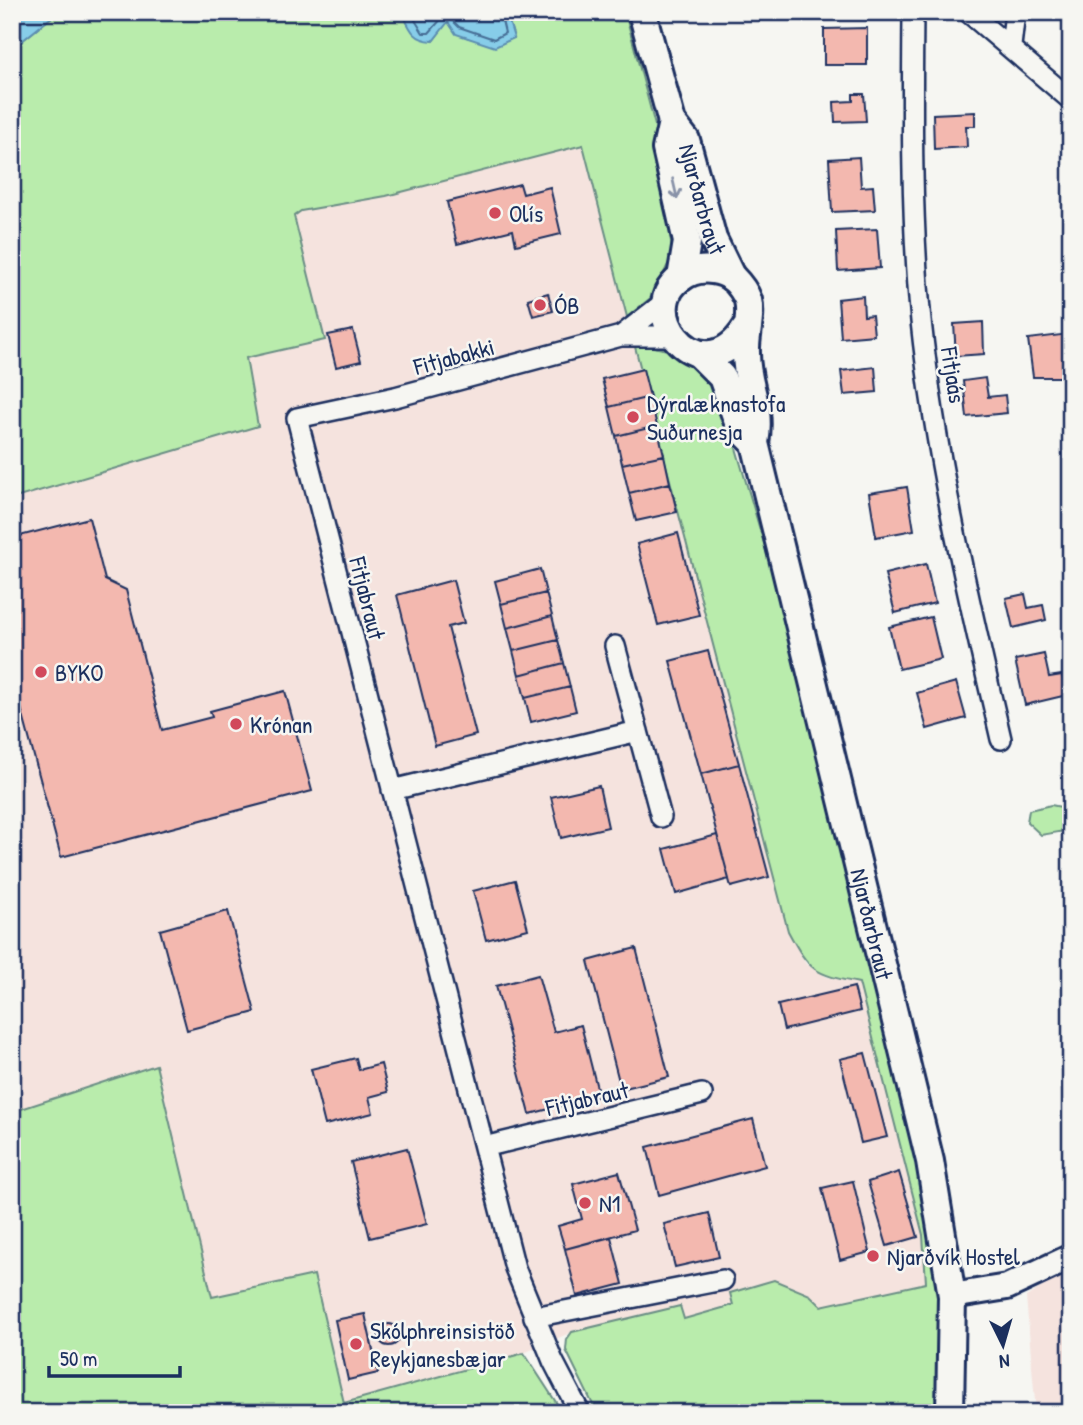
<svg xmlns="http://www.w3.org/2000/svg" width="1083" height="1425" font-family="'Patrick Hand',sans-serif">
  <style>
    .built { fill: #f5e3de }
    .green { fill: #b9ecac; stroke: #6a8e85; stroke-width: 2 }
    .water { fill: #87cde9; stroke: #5c8eb1; stroke-width: 2 }
    .lines { fill: none; stroke-linecap: round; stroke-linejoin: round }
    .shore { stroke: #466e96; stroke-width: 2 }
    .building { fill: #f3b8af; stroke: #1b2f5e; stroke-width: 2 }
    .minor-casing { stroke: #1b2f5e; stroke-width: 24 }
    .tertiary-casing { stroke: #1b2f5e; stroke-width: 30 }
    .secondary-casing { stroke: #1b2f5e; stroke-width: 32 }
    .minor { stroke: #f6f6f2; stroke-width: 19 }
    .tertiary { stroke: #f6f6f2; stroke-width: 24 }
    .secondary { stroke: #f6f6f2; stroke-width: 26 }
    .oneway { stroke: #8892a8 }
    .poi-dot { fill: #d1495b; stroke: #f6f6f2; stroke-width: 2.5 }
    .labels { text-anchor: middle; dominant-baseline: central; stroke-width: 5; stroke-linejoin: round; paint-order: stroke }
    .street-label { font-size: 24px; fill: #1b2f5e; stroke: #f6f6f2 }
    .poi-label { font-size: 24px; fill: #1b2f5e; stroke: #f6f6f2; text-anchor: start }
  </style>
  <rect width="100%" height="100%" fill="#f6f6f2"/>
  <filter id="ink" filterUnits="userSpaceOnUse"><feTurbulence type="fractalNoise" baseFrequency=".0143" numOctaves="2"/><feDisplacementMap in="SourceGraphic" scale="14" xChannelSelector="R" yChannelSelector="G"/><feConvolveMatrix kernelMatrix="1 2 1 2 8 2 1 2 1" color-interpolation-filters="sRGB"/></filter>
  <g filter="url(#ink)">
    <path class="built" d="M583 145 788 931 806 964 827 977 859 983 923 1235 926 1283 821 1306 810 1295 734 1305 683 1320 679 1306 572 1332 524 1353 344 1403 314 1275 212 1298 156 1065 12 1112V499L258 426 246 358 325 340 297 236 294 216 301 211 386 196Z
      M1071 1269V1413H1036L1026 1297Z"/>
    <path class="green" d="M58 12H402L408 24 433 41 448 21C462 45 489 41 514 38L506 12H625L663 156 664 197 673 254 653 296 627 317 583 145 386 196 301 211 294 216 325 340 246 358 258 426 12 499V49Z
      M634 343 677 352 704 374 726 414 800 666 923 1164 943 1290V1413H597L566 1350 567 1339 572 1332 680 1306 684 1319 733 1305 730 1293 774 1280 810 1295 821 1306 926 1283 923 1235 859 983C814 974 810 972 788 931Z
      M1051 805 1071 809V834L1064 831 1041 835 1027 822 1029 810Z
      M156 1065 212 1297 314 1275 344 1403 524 1353 563 1413H12V1112Z"/>
    <path class="water" d="M12 12H58L12 49Z
      M402 12H506L514 38 495 47 456 34 448 22 433 41C413 40 410 29 402 12Z"/>
    <g class="lines">
      <path class="shore" d="M410 12 423 33H429L442 18 448 16 459 27 494 39 505 33 500 12"/>
    </g>
    <path class="building" d="M867 28V65H824V29Z
      M853 94H864L866 121 835 122 834 102 853 101Z
      M975 112V126H966L967 147 934 149 933 114Z
      M859 157 861 187 873 186 875 210 832 212 829 159Z
      M520 184 523 194 550 187 561 234 516 245 513 230 457 244 447 202Z
      M877 229 880 268 838 271 836 231Z
      M548 293 553 311 533 316 528 299Z
      M863 296 864 316 872 315 874 335 841 338 838 299Z
      M983 322 984 354 956 356 954 324Z
      M353 330 361 361 336 367 328 335Z
      M1069 334 1071 377H1033L1028 339Z
      M875 367 877 392 844 395 841 371Z
      M643 369 650 397 609 407 602 379Z
      M985 378 988 397 1005 395 1007 413 967 417 963 381Z
      M650 397 657 426 616 436 609 407Z
      M657 426 664 455 622 464 616 436Z
      M664 455 670 483 629 493 622 464Z
      M670 483 677 512 636 521 629 493Z
      M907 487 914 530 876 537 869 493Z
      M89 518 105 580 126 590 162 730 212 717 210 711 285 691 312 791 61 857 21 708 12 710V538Z
      M678 533 699 615 658 625 637 544Z
      M926 564 935 603 895 613 885 574Z
      M540 569 546 593 501 604 495 581Z
      M453 580 464 623 448 627 476 735 435 746 397 595Z
      M546 593 552 616 507 628 501 604Z
      M1025 594 1028 608 1043 605 1046 620 1013 628 1006 598Z
      M552 616 558 640 513 651 507 628Z
      M931 617 941 659 899 669 889 627Z
      M558 640 564 663 519 675 513 651Z
      M708 651 739 764 701 774 670 661Z
      M1044 654 1049 677 1062 675 1067 695 1025 705 1015 660Z
      M564 663 570 687 525 698 519 675Z
      M956 682 966 718 927 729 917 693Z
      M570 687 576 711 531 722 525 698Z
      M739 764 769 877 731 887 701 774Z
      M599 786 608 827 561 838 551 797Z
      M717 835 729 879 676 894 664 849Z
      M515 880 528 929 486 940 473 891Z
      M228 911 255 1012 187 1030 160 930Z
      M636 948 669 1077 621 1089 588 961Z
      M538 975 554 1032 581 1025 599 1096 530 1114 496 986Z
      M854 987 860 1011 784 1030 778 1005Z
      M865 1053 887 1137 861 1143 840 1059Z
      M356 1058 359 1070 381 1064 388 1092 369 1097 373 1113 325 1125 311 1069Z
      M753 1119 765 1166 659 1195 647 1147Z
      M407 1148 427 1224 370 1238 351 1162Z
      M619 1172 635 1230 565 1249 558 1226 582 1219 573 1184Z
      M899 1172 918 1237 887 1246 868 1182Z
      M853 1181 870 1252 840 1260 822 1188Z
      M709 1213 719 1257 675 1267 664 1224Z
      M611 1237 623 1284 577 1296 565 1249Z
      M365 1314 378 1373 348 1380 335 1320Z
      M378 1335a11 11 0 1 1 22 0a11 11 0 1 1-22 0Z"/>
    <g class="lines">
      <defs>
        <path id="minor" d="M913 12C912 115 911 218 921 321 936 462 969 600 1001 739
          M968 12 1071 100
          M1011 46 1015 12
          M621 336 666 301
          M615 646 661 817
          M392 790 638 731
          M484 1147 702 1094
          M534 1317 723 1280
          M580 1413 553 1361 515 1268 297 418 395 397 621 336H672"/>
        <path id="tertiary" d="M952 1296 1007 1287 1071 1257"/>
        <g id="secondary">
          <path id="s1" d="M642 12 672 122 686 140 713 239 732 278"/>
          <path d="M672 122 666 149 687 242 681 278"/>
          <path id="s2" d="M746 328C699 402 624 299 692 272 705 267 722 270 733 278 739 284 745 292 748 300 752 316 745 337 746 353 746 387 762 405 755 443L930 1161 952 1296 950 1413"/>
          <path d="M699 354 722 377 740 428 755 443"/>
        </g>
      </defs>
      <use href="#minor" class="minor-casing"/>
      <use href="#tertiary" class="tertiary-casing"/>
      <use href="#secondary" class="secondary-casing"/>
      <use href="#minor" class="minor"/>
      <use href="#tertiary" class="tertiary"/>
      <use href="#secondary" class="secondary"/>
    </g>
    <defs><path id="oneway-shaft" d="M-6 0H5M1.5-3L5.5 0L1.5 3" fill="none" stroke-width="1.6" stroke-linecap="round" stroke-linejoin="round" transform="scale(1.75)"/></defs>
    <use class="oneway" href="#oneway-shaft" transform="translate(675 189) rotate(77)"/>
  </g>
  <g class="poi-dot">
    <circle cx="495" cy="213" r="7"/>
    <circle cx="540" cy="305" r="7"/>
    <circle cx="633" cy="417" r="7"/>
    <circle cx="41" cy="672" r="7"/>
    <circle cx="236" cy="724" r="7"/>
    <circle cx="585" cy="1203" r="7"/>
    <circle cx="873" cy="1256" r="7"/>
    <circle cx="356" cy="1344" r="7"/>
  </g>
  <g class="labels">
    <g class="street-label">
      <text stroke="none"><textPath href="#s1" startOffset="198">Njarðarbraut</textPath></text>
      <text transform="translate(454 356) rotate(-15)">Fitjabakki</text>
      <text transform="translate(954 375) rotate(81)">Fitjaás</text>
      <text transform="translate(368 598) rotate(76)">Fitjabraut</text>
      <text stroke="none"><textPath href="#s2" startOffset="875">Njarðarbraut</textPath></text>
      <text transform="translate(587 1098) rotate(-13)">Fitjabraut</text>
    </g>
    <g class="poi-label">
      <text x="509" y="213">Olís</text>
      <text x="554" y="305">ÓB</text>
      <text x="647" y="403">Dýralæknastofa<tspan x="647" dy="28">Suðurnesja</tspan></text>
      <text x="55" y="672">BYKO</text>
      <text x="250" y="724">Krónan</text>
      <text x="599" y="1203">N1</text>
      <text x="887" y="1256">Njarðvík Hostel</text>
      <text x="370" y="1330">Skólphreinsistöð<tspan x="370" dy="28">Reykjanesbæjar</tspan></text>
    </g>
  </g>
  <rect width="1083" height="1425" fill="none" stroke="#f6f6f2" stroke-width="42"/>
  <rect x="21" y="21" width="1041" height="1383" fill="none" stroke="#1b2f5e" stroke-width="2.5" filter="url(#ink)"/>
  <g transform="translate(1003 1345) rotate(175)" stroke="#f6f6f2" stroke-width="5" paint-order="stroke">
  <path d="M0-5L12 26L0 18L-12 26Z" fill="#1b2f5e"/>
  <text y="-10" font-size="19" font-weight="bold" text-anchor="middle" fill="#1b2f5e">N</text>
  </g>
  <path d="M49 1366v10h131v-10" fill="none" stroke="#1b2f5e" stroke-width="3.5"/>
  <text x="60" y="1366" font-size="21" fill="#1b2f5e" stroke="#f6f6f2" stroke-width="5" paint-order="stroke">50 m</text>
</svg>
